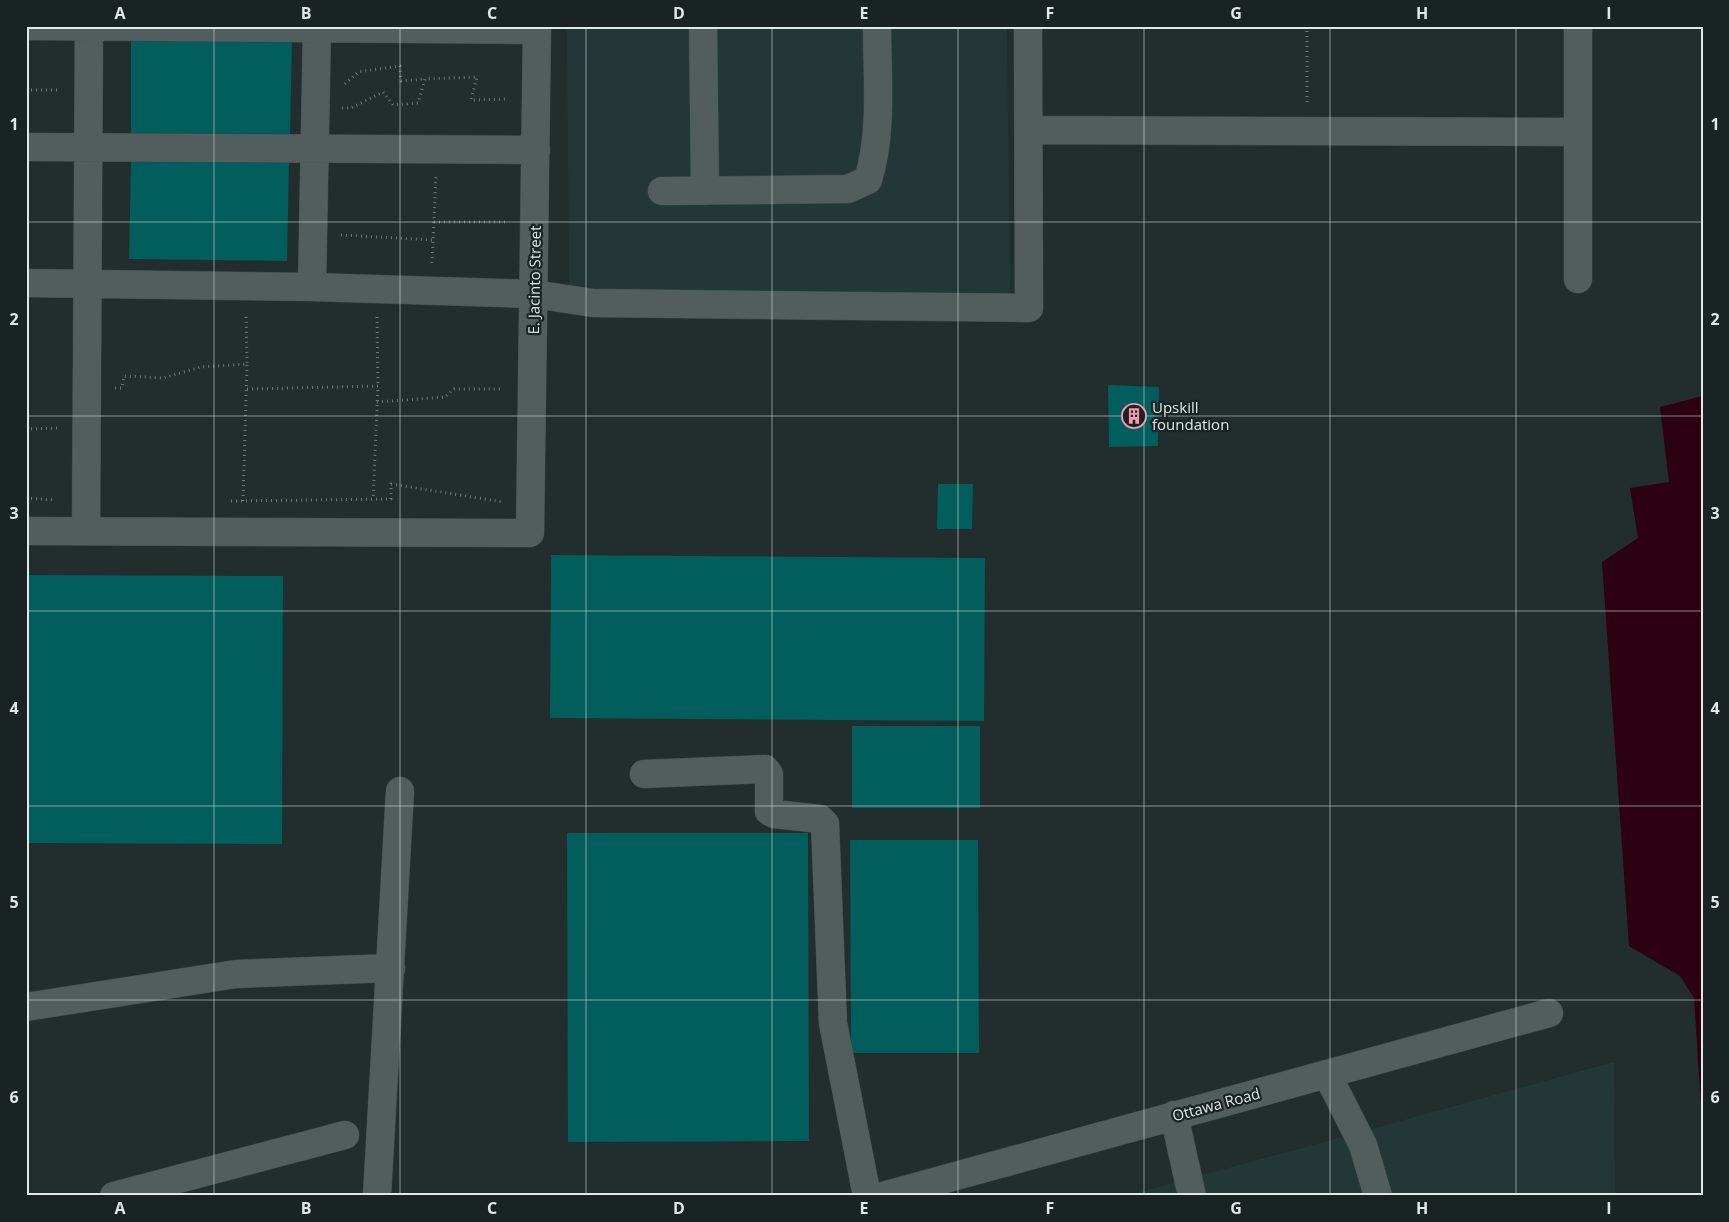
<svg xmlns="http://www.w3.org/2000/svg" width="1729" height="1222" font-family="'Open Sans',sans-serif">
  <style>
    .built { fill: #233736 }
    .water { fill: #2c0111 }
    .building { fill: #015e5c }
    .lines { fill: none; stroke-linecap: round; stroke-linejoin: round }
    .minor-casing { stroke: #3e4848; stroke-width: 29 }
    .path { stroke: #707979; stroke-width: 3; stroke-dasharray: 1 4; stroke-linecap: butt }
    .minor { stroke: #525e5d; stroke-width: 28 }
    .grid { fill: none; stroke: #e1e8e8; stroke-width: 1; stroke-opacity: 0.55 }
    .labels { text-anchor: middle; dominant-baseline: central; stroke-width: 4.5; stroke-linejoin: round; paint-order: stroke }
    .street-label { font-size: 15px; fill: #e1e8e8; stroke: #192323 }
    .poi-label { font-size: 15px; fill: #e1e8e8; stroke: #192323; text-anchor: start }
    .neatline { fill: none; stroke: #e1e8e8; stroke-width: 2 }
    .grid-label { font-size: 16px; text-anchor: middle; font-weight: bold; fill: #e1e8e8 }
  </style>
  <rect width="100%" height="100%" fill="#222d2d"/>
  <path class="built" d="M567 26H1007L1010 293 569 297Z
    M1614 1062 1615 1196H1125L1346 1136Z"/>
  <path class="water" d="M1703 396V1136L1694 998 1680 976 1629 946 1602 562 1638 538 1630 488 1669 482 1660 407Z"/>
  <path class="building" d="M131 40H292L290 135 131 136Z
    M131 161 289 163 287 261 129 259Z
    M1108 385 1159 387 1158 446 1109 447Z
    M938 484H973L972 529H937Z
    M551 555 985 558 984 721 550 718Z
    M26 575 283 576 282 844 26 843Z
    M852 726H980V808H852Z
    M567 833H808L809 1141 568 1142Z
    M850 840H978L979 1053H851Z"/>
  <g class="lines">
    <defs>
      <path id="minor" d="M26 26 537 30
        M703 26 705 191
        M1029 130 1578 132
        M26 147 536 150
        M662 191 848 189 868 180C883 131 877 77 877 26
        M1578 279V26
        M26 283 312 287 534 294 593 303 1029 308 1028 26
        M312 287 317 26
        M26 531 530 533 537 26
        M86 531 89 26
        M644 774 765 769 769 774V811L774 814 820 819 825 824 833 1023 867 1196
        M26 1007 236 974 391 968
        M1327 1074 1363 1145 1378 1196
        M1174 1115 1192 1196
        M114 1196 345 1135
        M377 1196 400 791
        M883 1196 1549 1013"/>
    </defs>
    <use href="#minor" class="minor-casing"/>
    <path class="path" d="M1307 26V102
      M345 84 358 72 400 66 401 81 425 79
      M26 90H61
      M342 108H351L383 92 393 105 418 103 425 79 477 77 471 100 508 99
      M434 222H506
      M341 235 433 240
      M432 263 436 176
      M377 317 378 386
      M115 388H122L124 376 163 378 201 367 247 364 246 314
      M247 389 378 386 373 500
      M377 402 445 397 454 389H503
      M26 429 58 428
      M26 498 54 500
      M231 501 391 499V484L503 502
      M243 501 247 364"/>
    <use href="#minor" class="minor"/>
  </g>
  <path class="grid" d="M214 26V1196M400 26V1196M586 26V1196M772 26V1196M958 26V1196M1144 26V1196M1330 26V1196M1516 26V1196M26 222H1703M26 416H1703M26 611H1703M26 806H1703M26 1000H1703"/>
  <defs>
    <symbol id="building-ring" viewBox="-11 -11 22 22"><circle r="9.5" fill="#192323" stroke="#f29ab0" stroke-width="1.5"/><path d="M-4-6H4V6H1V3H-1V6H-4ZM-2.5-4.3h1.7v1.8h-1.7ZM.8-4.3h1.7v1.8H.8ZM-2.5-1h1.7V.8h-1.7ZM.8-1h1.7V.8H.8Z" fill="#f29ab0"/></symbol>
  </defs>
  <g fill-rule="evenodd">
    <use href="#building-ring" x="1120" y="402" width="28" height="28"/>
  </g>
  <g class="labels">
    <g class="street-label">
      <text transform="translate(534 280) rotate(-89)">E. Jacinto Street</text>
      <text transform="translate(1216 1104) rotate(-15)">Ottawa Road</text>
    </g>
    <g class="poi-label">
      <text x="1152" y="407">Upskill<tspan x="1152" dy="17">foundation</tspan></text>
    </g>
  </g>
  <rect width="1729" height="1222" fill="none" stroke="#192323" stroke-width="55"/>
  <rect x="28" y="28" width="1674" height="1166" class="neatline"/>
  <g class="grid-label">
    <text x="120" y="19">A</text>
    <text x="306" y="19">B</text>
    <text x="492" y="19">C</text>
    <text x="679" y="19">D</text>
    <text x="864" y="19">E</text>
    <text x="1050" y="19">F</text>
    <text x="1236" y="19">G</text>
    <text x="1422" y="19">H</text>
    <text x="1609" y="19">I</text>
    <text x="14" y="130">1</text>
    <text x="1715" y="130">1</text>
    <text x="14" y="325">2</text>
    <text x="1715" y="325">2</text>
    <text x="14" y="519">3</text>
    <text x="1715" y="519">3</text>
    <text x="14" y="714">4</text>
    <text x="1715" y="714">4</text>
    <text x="14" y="908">5</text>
    <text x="1715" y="908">5</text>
    <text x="14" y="1103">6</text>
    <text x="1715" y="1103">6</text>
    <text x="120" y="1214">A</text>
    <text x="306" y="1214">B</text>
    <text x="492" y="1214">C</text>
    <text x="679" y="1214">D</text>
    <text x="864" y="1214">E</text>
    <text x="1050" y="1214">F</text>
    <text x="1236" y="1214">G</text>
    <text x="1422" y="1214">H</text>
    <text x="1609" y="1214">I</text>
  </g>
</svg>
